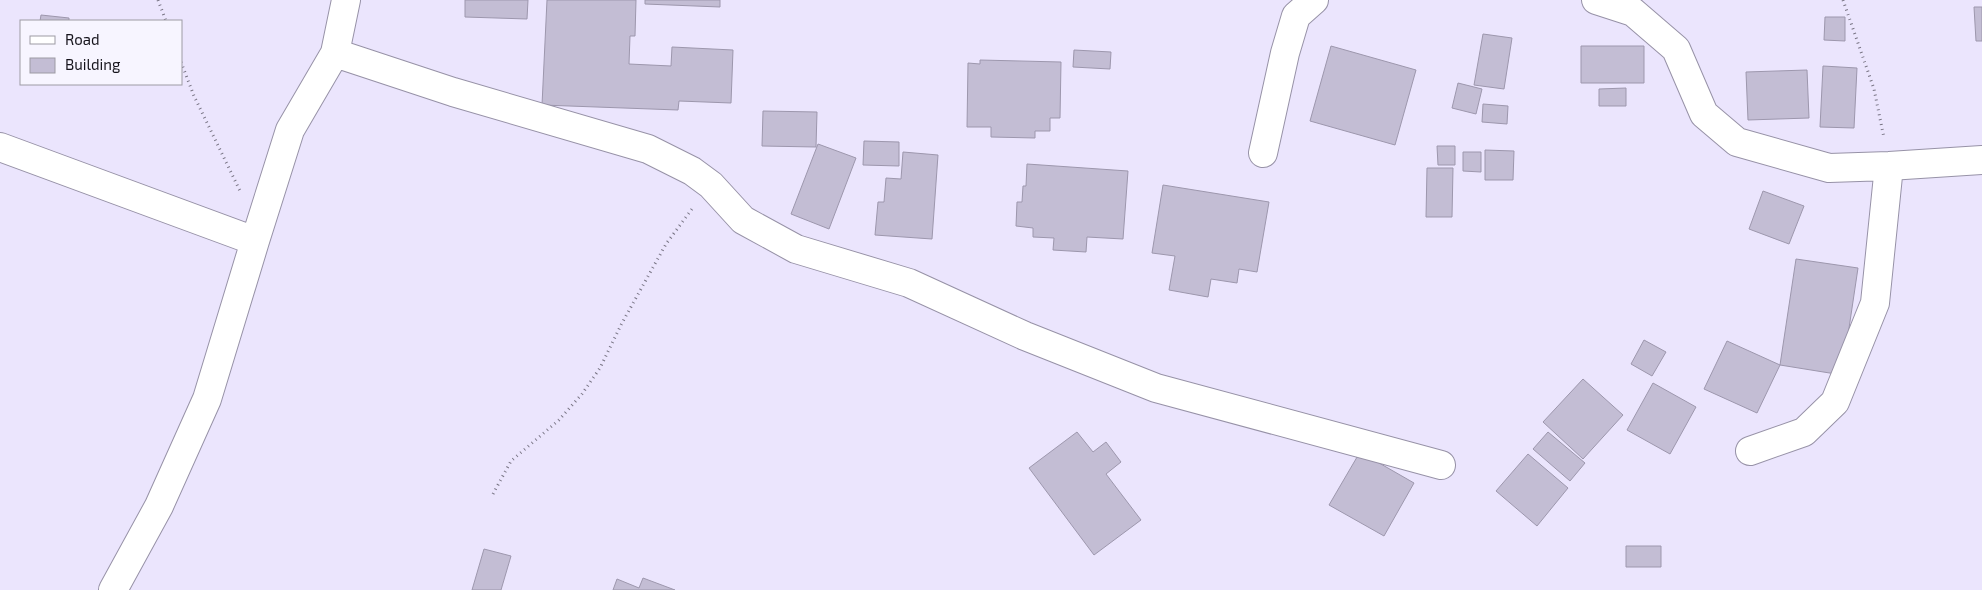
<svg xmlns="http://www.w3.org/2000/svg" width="1982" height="590" font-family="'Exo 2',sans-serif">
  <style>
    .building { fill: #c3bdd4; stroke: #9d97ad }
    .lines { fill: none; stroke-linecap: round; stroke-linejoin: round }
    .minor-casing { stroke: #9792a7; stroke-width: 30 }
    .path { stroke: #797585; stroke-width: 3; stroke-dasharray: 1 4; stroke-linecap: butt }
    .minor { stroke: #fff; stroke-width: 28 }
  </style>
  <rect width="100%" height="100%" fill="#ebe5fd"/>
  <path class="building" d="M465 0H528L527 19 465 17Z
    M547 0H636L635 36H630L629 64 671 66 672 47 733 50 731 103 679 101 678 110 542 105Z
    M645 0H720V7L645 4Z
    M1974 7H1982V41H1976Z
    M41 15 69 18V21H40Z
    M1825 17H1845V41L1824 40Z
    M1483 34 1512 38 1504 89 1474 85Z
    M1331 46 1416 70 1395 145 1310 121Z
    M1581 46H1644V83H1581Z
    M1074 50 1111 52 1110 69 1073 67Z
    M980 60 1061 62 1060 118H1050V131H1035V138L991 137V127H967L968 63 980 64Z
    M1823 66 1857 68 1854 128 1820 127Z
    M1807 70 1809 118 1748 120 1746 72Z
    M1458 83 1482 89 1476 114 1452 108Z
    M1626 88V106H1599V89Z
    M1483 104 1508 106 1507 124 1482 122Z
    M763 111 817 112 816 147 762 146Z
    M864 141 899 142V166L863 165Z
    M818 144 856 158 829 229 791 214Z
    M1437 146H1455V165H1438Z
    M1485 150 1514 151 1513 180H1485Z
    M903 152 938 155 932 239 875 235 878 202H884L886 178 901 179Z
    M1463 152H1481V172L1463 171Z
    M1027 164 1128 171 1123 239 1087 237 1086 252 1053 250 1054 238 1033 237V228L1016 226 1017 202H1022L1023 186H1026Z
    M1427 168H1453L1452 217H1426Z
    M1163 185 1269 202 1257 272 1239 269 1237 283 1211 279 1208 297 1169 290 1175 256 1152 253Z
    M1763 191 1804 206 1789 244 1749 229Z
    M1796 259 1858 268 1842 375 1780 365Z
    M1644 340 1666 352 1652 376 1631 364Z
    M1727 341 1780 365 1757 413 1704 389Z
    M1583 379 1623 415 1583 459 1543 422Z
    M1653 383 1696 407 1670 454 1627 430Z
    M1077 432 1093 452 1106 442 1121 462 1106 474 1141 520 1094 555 1029 468Z
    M1548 432 1585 463 1570 481 1533 449Z
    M1360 452 1414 483 1384 536 1329 505Z
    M1528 454 1568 488 1537 526 1496 491Z
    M1626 546H1661V567H1626Z
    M484 549 511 556 501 590H472Z
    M643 578 675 590H613L617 579 639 588Z"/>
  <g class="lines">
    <defs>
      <path id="minor" d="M1596 0 1633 12 1676 49 1704 114 1737 142 1829 168 1889 166 1982 160
        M335 53 453 92 648 149 692 171 711 185 743 220 796 249 909 283 1025 336 1156 388 1441 465
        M0 147 255 241
        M1263 153 1285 53 1296 16 1314 0
        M1750 451 1804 432 1835 402 1875 303 1889 166
        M113 590 159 506 207 399 255 241 290 130 335 53 346 0"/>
    </defs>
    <use href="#minor" class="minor-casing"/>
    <path class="path" d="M158 0 166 21
      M1843 0 1874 89 1884 138
      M181 62 194 96 240 191
      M493 494 511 461 559 420 582 394 600 368 622 323 666 244 692 209"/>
    <use href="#minor" class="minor"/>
  </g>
  <rect x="20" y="20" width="162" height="65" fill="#f7f5ff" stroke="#9d9ba4"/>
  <rect x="30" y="36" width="25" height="8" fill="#ffffff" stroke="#9d9ba4"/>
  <text x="65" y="45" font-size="15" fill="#15131b">Road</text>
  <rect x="30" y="58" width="25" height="15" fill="#c3bdd4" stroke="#9d9ba4"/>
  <text x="65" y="70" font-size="15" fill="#15131b">Building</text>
</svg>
